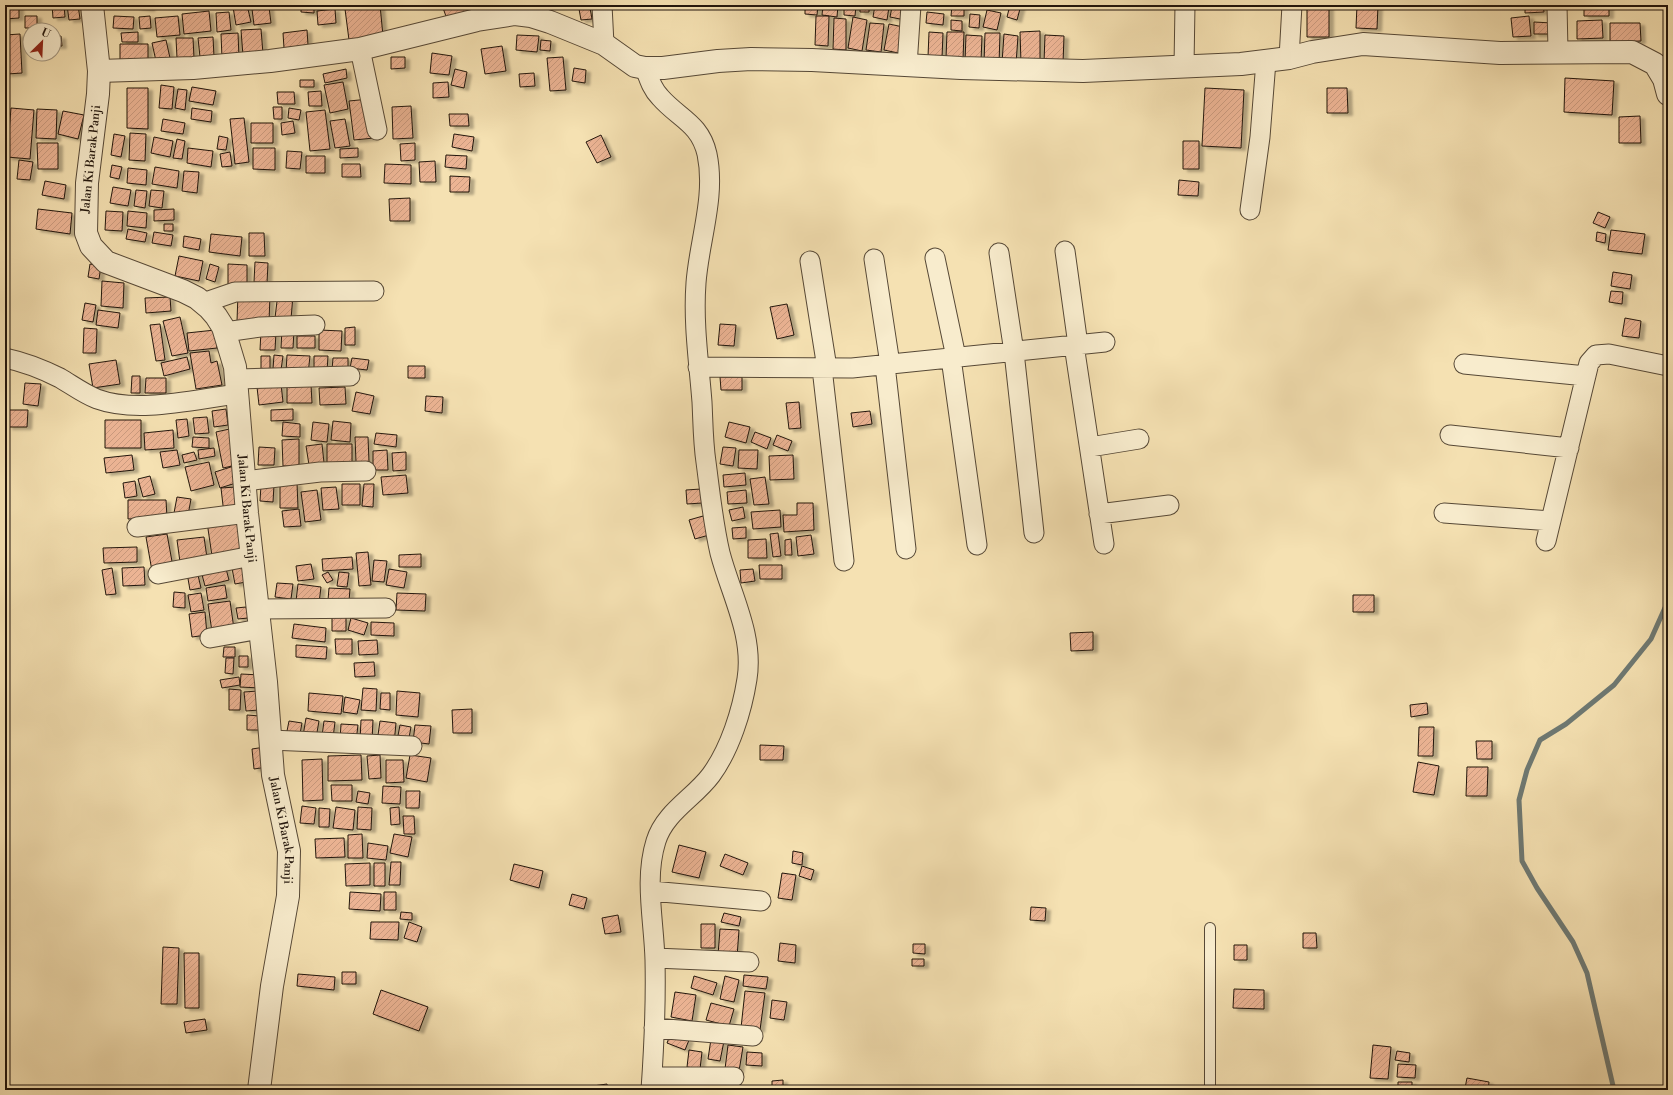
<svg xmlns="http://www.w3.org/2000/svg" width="1673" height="1095" font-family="'Libre Bodoni',serif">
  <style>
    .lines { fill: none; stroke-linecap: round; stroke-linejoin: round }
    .stream { stroke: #6e7973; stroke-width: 5 }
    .building { fill: url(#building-hatch); stroke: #21150c; filter: url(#shadow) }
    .service-casing { stroke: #564836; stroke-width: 12 }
    .minor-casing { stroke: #564836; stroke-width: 21 }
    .tertiary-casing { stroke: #564836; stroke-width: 24 }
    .service { stroke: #f8eccd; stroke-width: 10 }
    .minor { stroke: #f8eccd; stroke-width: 19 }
    .tertiary { stroke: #f8eccd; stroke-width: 22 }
    .labels { text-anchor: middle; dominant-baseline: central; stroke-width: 3; stroke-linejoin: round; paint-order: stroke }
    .street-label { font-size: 12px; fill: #21150c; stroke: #f8eccd }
  </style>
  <defs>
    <pattern id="building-hatch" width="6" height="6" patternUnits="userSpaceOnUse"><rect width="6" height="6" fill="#ecb494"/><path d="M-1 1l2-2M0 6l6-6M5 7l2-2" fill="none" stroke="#ca9a7e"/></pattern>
    <filter id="shadow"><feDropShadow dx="4.5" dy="2.5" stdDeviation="1" flood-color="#0004"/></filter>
  </defs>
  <rect width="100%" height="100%" fill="#f5e1b2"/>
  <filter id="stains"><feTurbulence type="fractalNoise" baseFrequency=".005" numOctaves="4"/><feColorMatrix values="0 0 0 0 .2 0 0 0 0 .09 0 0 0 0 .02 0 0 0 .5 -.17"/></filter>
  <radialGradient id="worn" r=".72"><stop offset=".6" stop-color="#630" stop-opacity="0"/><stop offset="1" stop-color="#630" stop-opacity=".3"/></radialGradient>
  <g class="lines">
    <path class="stream" d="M1614 1090 1587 973 1573 942 1537 888 1522 861 1519 800 1527 770 1540 740 1566 724 1614 685 1651 639 1668 601"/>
  </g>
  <path class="building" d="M5 5H19V18L5 19Z
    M52 5H64L65 17 53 18Z
    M67 5H78L80 19 69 20Z
    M136 5H151L150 9 136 7Z
    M247 5 251 22 236 25 233 7Z
    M301 5H314V13L301 12Z
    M380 5 383 36 349 40 345 9Z
    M442 5H468L471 13 448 22Z
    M472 5H487L488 8 474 13Z
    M805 5H818L817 15 805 14Z
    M823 5H838L837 17 822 15Z
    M844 5H856L855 16 844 15Z
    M860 5H869V12H860Z
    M875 5 889 7 887 20 873 17Z
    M952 5H964V16H951Z
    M1010 5H1021L1017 20 1007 17Z
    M1307 5H1329V37H1307Z
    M1357 5H1378L1377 29 1356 28Z
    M1525 5H1543L1544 12 1525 13Z
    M1584 5H1609V16H1584Z
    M269 7 271 23 254 25 252 9Z
    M892 7 907 10 905 20 890 17Z
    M590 8 592 19 581 20 579 9Z
    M335 9 336 23 318 25 317 11Z
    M987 10 1001 13 997 30 983 27Z
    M209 11 211 31 184 34 182 14Z
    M229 12 231 30 217 32 216 13Z
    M927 12 944 14 943 25 926 23Z
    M970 14 980 15 979 28 969 27Z
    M25 16H37V28H25Z
    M114 16 134 17 133 29 113 28Z
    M150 16 151 28 140 29 139 17Z
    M178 16 180 35 157 37 155 18Z
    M816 16H829L828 46 815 45Z
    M1529 16 1531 36 1513 37 1511 18Z
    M853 17 867 20 862 51 848 48Z
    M834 18 846 19V50L833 49Z
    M951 20 962 21V31L951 30Z
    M1602 20 1603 38 1577 39V21Z
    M1534 22 1552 23 1551 34H1534Z
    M870 23 884 24 881 52 866 50Z
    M1610 23H1640L1641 41 1610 42Z
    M889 24 908 28 903 54 884 50Z
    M261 29 263 54 243 56 241 30Z
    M307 30 308 45 284 48 283 33Z
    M1040 31V62L1021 63 1020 32Z
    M138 32V42H122L121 33Z
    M929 32 943 33 942 58 928 57Z
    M947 32H964L963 59 946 58Z
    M238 33 239 58H222L221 34Z
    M985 33H1000L999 64 984 63Z
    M20 34 22 73 7 74 5 35Z
    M1004 34 1018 36 1016 64 1002 63Z
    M517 35 539 36 537 52 516 50Z
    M966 35 982 36 981 61H965Z
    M1045 35 1064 36 1063 63 1044 62Z
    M61 36 62 46H54V37Z
    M213 37 214 57H200L198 38Z
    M176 38H193L194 58H177Z
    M166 40 170 58 156 61 152 43Z
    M541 40 551 41 550 51 540 50Z
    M120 44H148V64H120Z
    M502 46 506 71 485 74 481 49Z
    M432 53 452 56 449 75 430 73Z
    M391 57H405V68L391 69Z
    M563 57 566 90 550 91 547 58Z
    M574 68 586 70 585 83 572 81Z
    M346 69 347 78 325 83 323 74Z
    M455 69 467 72 464 88 451 85Z
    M534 73 535 86 520 87 519 74Z
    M1565 78 1614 81 1612 115 1564 112Z
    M300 80H314V87H300Z
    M343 82 348 109 330 113 324 85Z
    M448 82 449 97 433 98V83Z
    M161 85 174 87 172 109 159 108Z
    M192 87 216 91 213 105 189 101Z
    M127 88H148V129L127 128Z
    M1205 88 1244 90 1241 148 1202 146Z
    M1327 88H1347L1348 113H1327Z
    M178 89 187 90 185 110 175 108Z
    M321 91 322 106H309L308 92Z
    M277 92H294L295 104H278Z
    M369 99 374 138 354 140 349 101Z
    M411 106 413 138 393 139 392 107Z
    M273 107H282V119H274Z
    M11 108 34 110 30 159 7 157Z
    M192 108 212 111 211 122 191 119Z
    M289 108 301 110 299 120 288 118Z
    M37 109 57 110 56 139 36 138Z
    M325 110 330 149 310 151 306 112Z
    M63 111 84 115 78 139 58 134Z
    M449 114H468L469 126H450Z
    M1640 116 1641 143H1619V117Z
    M244 118 249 162 235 164 230 119Z
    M163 119 185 123 183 134 161 131Z
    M345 119 350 146 335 148 330 121Z
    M293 121 295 133 282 135 281 123Z
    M251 123H273V143H251Z
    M130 133 146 134 145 161 129 160Z
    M114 134 125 136 121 157 111 155Z
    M454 134 474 137 472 151 452 147Z
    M601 135 611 157 597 163 586 142Z
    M219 136 228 138 226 150 217 149Z
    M154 137 173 141 170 157 151 153Z
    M177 139 185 141 182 159 173 158Z
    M1183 141H1199V169H1183Z
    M37 143H58V169H38Z
    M415 143V160L401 161 400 144Z
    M188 148 213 151 211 167 187 163Z
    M253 148H275V170L253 169Z
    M358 148V157L340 158V149Z
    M287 151 302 152 300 169 286 168Z
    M230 152 232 166 222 167 220 154Z
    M446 155 467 156 466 169 445 167Z
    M306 156H325V173H306Z
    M19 160 33 162 30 180 17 179Z
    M435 161 436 182H420L419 162Z
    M342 164H360L361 177H342Z
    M385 164 411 165V184L384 183Z
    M112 165 122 167 119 179 110 177Z
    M155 167 179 171 177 188 152 184Z
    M128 168 147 170 146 185 127 183Z
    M184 171 199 172 197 193 182 191Z
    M450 176 470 177 469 192H450Z
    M1179 180 1199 182 1198 196 1178 195Z
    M45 181 66 185 64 199 42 195Z
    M113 187 131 190 128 206 110 203Z
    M136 190 147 191 145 208 134 206Z
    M151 190 164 191 162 208 149 206Z
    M410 198V221H390L389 199Z
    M38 209 72 213 70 234 36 229Z
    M174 209V220L154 221V210Z
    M106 211 123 212 122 231 105 230Z
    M128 211 147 213 146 228 127 226Z
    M1598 212 1610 217 1605 228 1593 223Z
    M164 224H173V231H164Z
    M128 229 147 233 145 242 126 239Z
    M1611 230 1645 234 1642 254 1608 250Z
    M154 232 173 235 171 246 152 243Z
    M1597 232 1606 234 1605 243 1596 241Z
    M249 233H264L265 256H249Z
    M211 234 242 237 240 256 209 252Z
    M184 236 201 239 199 250 183 247Z
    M179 256 203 261 199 281 175 276Z
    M255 262 268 263 267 283 254 282Z
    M90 264 101 266 99 279 88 277Z
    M210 264 219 267 215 282 206 279Z
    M228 264 247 265V286H228Z
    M1613 272 1632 275 1630 289 1611 286Z
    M102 281 124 283 123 308 101 306Z
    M1611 291 1623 292 1622 304 1609 302Z
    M278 293 293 295 291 319 275 318Z
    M238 294 270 295 269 322 237 321Z
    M170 297 171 311 146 313 145 298Z
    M85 303 96 305 93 322 82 320Z
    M787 304 794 335 777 339 770 307Z
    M98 310 120 313 118 328 96 325Z
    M180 317 188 353 172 356 163 321Z
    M1625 318 1641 321 1639 338 1622 336Z
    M160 324 165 360 156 361 150 325Z
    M720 324 736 325 734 346 718 345Z
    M355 327V345H345V328Z
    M84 328 97 329 96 353H83Z
    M282 329 294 330 293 348H281Z
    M215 330 217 348 189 351 187 333Z
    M319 330 342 331 341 351 319 350Z
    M261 331 276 332 275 350H260Z
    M297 336H315V348H297Z
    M209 351 211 363 217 361 222 385 196 389 190 353Z
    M274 355 283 356 281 370 273 369Z
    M287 355 310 356 308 374 286 372Z
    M261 356H270V370H261Z
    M314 356H328L327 371 314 370Z
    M187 357 190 369 164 376 161 363Z
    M333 358H348V370H332Z
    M352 358 369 360 367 370 350 368Z
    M116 360 120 384 93 388 89 364Z
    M408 366H425V378H408Z
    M132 376H140V393H131Z
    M720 377H742V390H721Z
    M146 378H166V393H145Z
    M25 383 41 384 38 406 23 404Z
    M281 384 283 402 259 405 257 387Z
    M311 385 312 403H287V386Z
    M345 387 346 404 320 405 319 388Z
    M356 392 374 396 370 414 352 411Z
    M426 396 443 397 442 413 425 411Z
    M799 402 801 428 789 429 786 403Z
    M226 409 228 425 214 427 212 411Z
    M293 409V420L271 421V410Z
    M8 410H28L27 427H8Z
    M870 411 872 424 853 427 851 413Z
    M207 417 209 433 195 434 193 418Z
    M187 419 189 436 178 438 176 420Z
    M105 420H141V448H105Z
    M333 421 351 423 350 442 331 440Z
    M283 422 300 424V437L282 436Z
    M313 422 329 424 327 442 311 440Z
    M729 422 750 427 746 443 725 437Z
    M234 428 241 464 223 468 216 432Z
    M173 430 174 448 145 450 144 433Z
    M755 432 771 438 767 449 751 442Z
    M376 433 397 435 396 447 374 444Z
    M777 435 792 441 788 451 773 445Z
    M193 437 209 438V448L192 447Z
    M355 437H368L369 462H356Z
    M299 439V466H283L282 440Z
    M322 444 324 463 309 465 306 446Z
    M327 444H352V465H327Z
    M259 447 275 448 274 465H258Z
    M723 447 736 448 733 466 720 464Z
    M214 448 215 456 199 459 198 450Z
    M177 450 180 465 163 468 160 452Z
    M387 450 388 470H373V451Z
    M739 450H758L757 469 738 468Z
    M194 452 197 460 184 463 182 455Z
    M406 452V470L393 471 392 453Z
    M132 455 134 470 106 473 104 458Z
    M793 455 794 479 770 480 769 456Z
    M209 462 214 485 191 491 185 467Z
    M234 466 239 482 220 488 215 472Z
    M745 473 746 485 724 487 723 475Z
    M406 475 408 493 383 495 381 477Z
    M150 476 155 494 143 497 138 479Z
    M765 477 769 504 754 505 750 479Z
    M135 481 137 496 125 498 123 483Z
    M297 483 298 508H280V484Z
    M342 484H360V505H342Z
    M364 484H374L373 507 362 506Z
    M261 485H274L273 502 260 501Z
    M236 487 239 512 224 514 221 488Z
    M336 487 339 509 323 510 321 488Z
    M701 489 702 503 687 504 686 490Z
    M317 490 321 520 305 522 301 492Z
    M746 490 747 503 728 504 727 492Z
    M177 497 191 499 188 515 174 513Z
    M128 500H166L167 518 128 519Z
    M797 503H813L814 530 784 532 783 515H797Z
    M743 507 745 518 732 521 729 510Z
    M299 509 301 526 284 527 282 511Z
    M780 510 781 527 753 529 751 512Z
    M703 516 709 535 695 539 689 520Z
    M237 519 242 552 212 556 207 522Z
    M746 527V538L733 539 732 528Z
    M778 533 781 556 773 557 770 534Z
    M167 534 173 567 152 571 146 537Z
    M811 535 814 554 798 556 796 537Z
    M204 537 207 558 180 562 177 540Z
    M766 539 767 558H748V540Z
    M791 539 792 555H785V540Z
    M137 547V562L104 563 103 548Z
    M368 552 371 585 359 586 356 553Z
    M421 554V567H399V555Z
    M352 557 353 569 323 571 322 559Z
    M374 560 387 561 384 582 372 581Z
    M243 561 246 582 235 584 231 563Z
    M311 564 314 579 298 581 296 566Z
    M225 565 229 580 205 586 201 571Z
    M759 565H782V579H760Z
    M144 567 145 585 123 586 122 568Z
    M112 568 116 594 106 595 102 570Z
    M389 569 407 572 404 588 386 585Z
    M753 569 755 581 741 583 740 570Z
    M197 571 201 588 190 590 187 573Z
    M328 572 333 580 327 583 322 575Z
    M339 572 349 573 347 587 337 586Z
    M277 583 293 584 291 599 275 597Z
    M298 584 321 587 319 603 296 601Z
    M225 585 227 598 208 601 206 588Z
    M329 588 350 589 349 601 328 600Z
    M174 592 185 593V608L173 607Z
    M201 593 204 610 191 612 188 595Z
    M397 593 426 594 425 611 396 610Z
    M1353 595H1374V612H1353Z
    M230 601 234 629 212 632 208 604Z
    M246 607 248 618 238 619 236 608Z
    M205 612 207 635 192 637 189 614Z
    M332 617H346V631H332Z
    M351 618 368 623 364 635 348 630Z
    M371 622 394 623V636L371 635Z
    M294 624 326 628 325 642 292 638Z
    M1093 632V650L1071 651 1070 633Z
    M335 639H352V654H336Z
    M377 640 378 654 359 655 358 641Z
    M296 645 327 647 326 659 296 657Z
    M224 647H235V657H223Z
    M239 656H248V667H239Z
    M226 658H234L233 674 225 673Z
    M374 662 375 676 355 677 354 663Z
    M241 674 260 675V688L240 687Z
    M239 677 240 685 222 688 220 680Z
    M363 688 377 689 376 711 361 710Z
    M229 689 241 690 240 710H229Z
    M258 691 259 710 246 711 244 692Z
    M397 691 420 693 418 717 396 715Z
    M309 693 343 696 341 714 308 711Z
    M381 693H390V710L380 709Z
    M345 697 360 700 357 714 343 712Z
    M1427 703 1428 714 1411 717 1410 705Z
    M472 709V733H453L452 710Z
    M247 715 260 716V730H247Z
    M306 718 319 721 316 738 303 736Z
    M361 720H373L372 741H360Z
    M289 721 302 723 299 739 286 736Z
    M324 721 335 722 333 738 322 736Z
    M380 721 396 723 394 744 377 742Z
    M341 724 358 725 356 741 340 740Z
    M400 725 411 727 408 743 397 741Z
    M415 725 431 726 429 744 413 742Z
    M1419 727H1434L1433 756H1418Z
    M1476 741H1492V759H1477Z
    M760 745 784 746 783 760H760Z
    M265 747 267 767 254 769 252 749Z
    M361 755 362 780 328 781V756Z
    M380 755 381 778 369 779 367 756Z
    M410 755 431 758 427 782 406 778Z
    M322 759 323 800 303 801 302 760Z
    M386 760H403L404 782 386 783Z
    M1418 762 1439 766 1434 795 1413 792Z
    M1467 767H1488L1487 796H1466Z
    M331 785H352V801H332Z
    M383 786 401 787 400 804 382 803Z
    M358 791 370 793 368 804 356 802Z
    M406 791H420L419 808H406Z
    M302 806 316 808 314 824 300 823Z
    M336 807 355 810 353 830 333 828Z
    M358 807 372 808 371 830 357 829Z
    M399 807 400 824 391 825 390 808Z
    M319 808 330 809 329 827H319Z
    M403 816H414L415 834H404Z
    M362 834 363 858H348V835Z
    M394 834 412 837 408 857 390 853Z
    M344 838 345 857 316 858 315 839Z
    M368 843 388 846 386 860 367 858Z
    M679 845 706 852 699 878 672 872Z
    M793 851 803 853 802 865 792 863Z
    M725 854 748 863 743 875 720 866Z
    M391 862H401L400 885H389Z
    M370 863V885L346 886 345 864Z
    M374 863H385V886H374Z
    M514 864 543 871 539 888 510 880Z
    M802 866 814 870 811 880 799 876Z
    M782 873 796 875 792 900 778 898Z
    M350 892 381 894 380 911 349 909Z
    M384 892H396V910H384Z
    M572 894 587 898 584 909 569 905Z
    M1031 907 1046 908 1045 921 1030 920Z
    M401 912 412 913V920L400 919Z
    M724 913 741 917 739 926 721 922Z
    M618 915 621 932 605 934 602 918Z
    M371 922H399L398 940 370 939Z
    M409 922 422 927 417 942 404 938Z
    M701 924H715V948H701Z
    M720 929 739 930 737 957 718 955Z
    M1303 933H1316L1317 948H1303Z
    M780 943 796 945 795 963 778 961Z
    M913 944H925V954L913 953Z
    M1234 945H1247V960H1234Z
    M163 947 179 948 177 1004H161Z
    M184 953H199V1008H185Z
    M912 959H924V966H912Z
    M342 972H356V984H342Z
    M298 974 335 977 334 990 297 986Z
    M744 975 768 977 766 989 743 986Z
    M694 976 717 983 713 995 691 988Z
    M725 976 739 980 734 1002 720 999Z
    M1234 989 1264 990V1009L1233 1008Z
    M381 990 428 1007 419 1031 373 1014Z
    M745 991 765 993 760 1030 741 1028Z
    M675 992 696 995 692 1021 671 1017Z
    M772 1000 787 1002 784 1020 770 1018Z
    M711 1003 734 1009 729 1026 706 1020Z
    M205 1019 207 1030 186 1033 184 1022Z
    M671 1033 689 1040 685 1050 667 1043Z
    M711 1039 724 1041 720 1061 708 1059Z
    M728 1045 743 1047 739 1071 725 1069Z
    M1373 1045 1391 1047 1388 1079 1370 1078Z
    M689 1050 702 1052 700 1069 687 1067Z
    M1397 1051 1410 1053 1409 1062 1395 1060Z
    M747 1052 762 1053V1066L746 1065Z
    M1398 1064 1416 1065 1415 1078 1397 1077Z
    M1467 1078 1489 1082 1488 1090 1465 1088Z
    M783 1080V1088L772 1089V1081Z
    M1398 1082H1412V1090H1398Z
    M702 1083V1090H690L689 1084Z
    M607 1084 608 1090H587L586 1087Z
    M713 1085 727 1088V1090H712Z"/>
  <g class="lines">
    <defs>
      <path id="service" d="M1210 1090V928"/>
      <path id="minor" d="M602 5 604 44
        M1557 5 1558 51
        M360 49 377 130
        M1289 58 1292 5
        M907 66 911 5
        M1184 66 1185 5
        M645 68C649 79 652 89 660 97 678 118 700 123 707 154 716 197 699 241 696 283 693 323 699 363 702 402 703 422 703 442 706 462 710 492 713 523 720 553 731 595 754 635 747 679 742 711 730 749 711 775 694 798 665 812 656 841 644 879 654 921 655 960 656 1003 654 1047 651 1090
        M1250 210 1260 137 1266 61
        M1065 251 1078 345
        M999 253 1014 352 1034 533
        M935 258 956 357
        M874 259 890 364
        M810 261 827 368
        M203 303 235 292 374 291
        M225 332 260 327 315 325
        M1074 345 1104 544
        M5 358C24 362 42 369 60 378 72 385 84 394 97 399 138 414 195 399 238 394
        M951 358 977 545
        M1464 364 1586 376
        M885 365 906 549
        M698 367 852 368 1105 342
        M822 368 844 561
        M237 379 350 376
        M1450 435 1569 448
        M1090 447 1139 439
        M245 481 320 472 366 471
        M1444 513 1551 521
        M1099 514 1169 505
        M137 527 247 513
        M1546 541 1589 363 1596 355 1609 354 1668 366
        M158 574 252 556
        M258 609 386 608
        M210 638 260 629
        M270 740 412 746
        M651 891 761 901
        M655 958 749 962
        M654 1028 753 1036
        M652 1077H734"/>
      <g id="tertiary">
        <path id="s1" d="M92 5 99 71 98 94 87 183 86 233 91 246 106 262 183 291 197 298 209 308 216 316 223 327 235 367 247 513 266 682 273 775 289 851 288 896 272 986 259 1090"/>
        <path d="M99 71 193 68 270 61 360 49 477 20 515 14 531 16 550 22 604 44 635 66 645 68H663L718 61 751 59 812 60 961 68 1083 71 1241 64 1289 58 1312 52 1363 44 1500 53 1632 52 1655 64 1664 79 1668 94"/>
      </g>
    </defs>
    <use href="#service" class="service-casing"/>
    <use href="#minor" class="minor-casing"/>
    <use href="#tertiary" class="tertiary-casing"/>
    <use href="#service" class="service"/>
    <use href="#minor" class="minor"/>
    <use href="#tertiary" class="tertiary"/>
  </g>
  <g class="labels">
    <g class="street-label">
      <text transform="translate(91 159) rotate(-84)">Jalan Ki Barak Panji</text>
      <text stroke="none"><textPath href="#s1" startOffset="586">Jalan Ki Barak Panji</textPath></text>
      <text stroke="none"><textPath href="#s1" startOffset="910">Jalan Ki Barak Panji</textPath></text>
    </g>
  </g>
  <rect width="1673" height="1095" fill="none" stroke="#f5e1b2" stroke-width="20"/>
  <rect x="6" y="6" width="1661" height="1083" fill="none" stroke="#21150c" stroke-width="2"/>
  <rect x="10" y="10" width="1653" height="1075" fill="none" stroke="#21150c"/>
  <g transform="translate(42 42) rotate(24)"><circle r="19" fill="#f8eccd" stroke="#a29680"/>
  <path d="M0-3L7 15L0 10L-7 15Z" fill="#8f2418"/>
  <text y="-6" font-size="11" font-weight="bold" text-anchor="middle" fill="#21150c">U</text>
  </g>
  <rect width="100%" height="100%" filter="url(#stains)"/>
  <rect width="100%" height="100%" fill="url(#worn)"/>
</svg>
